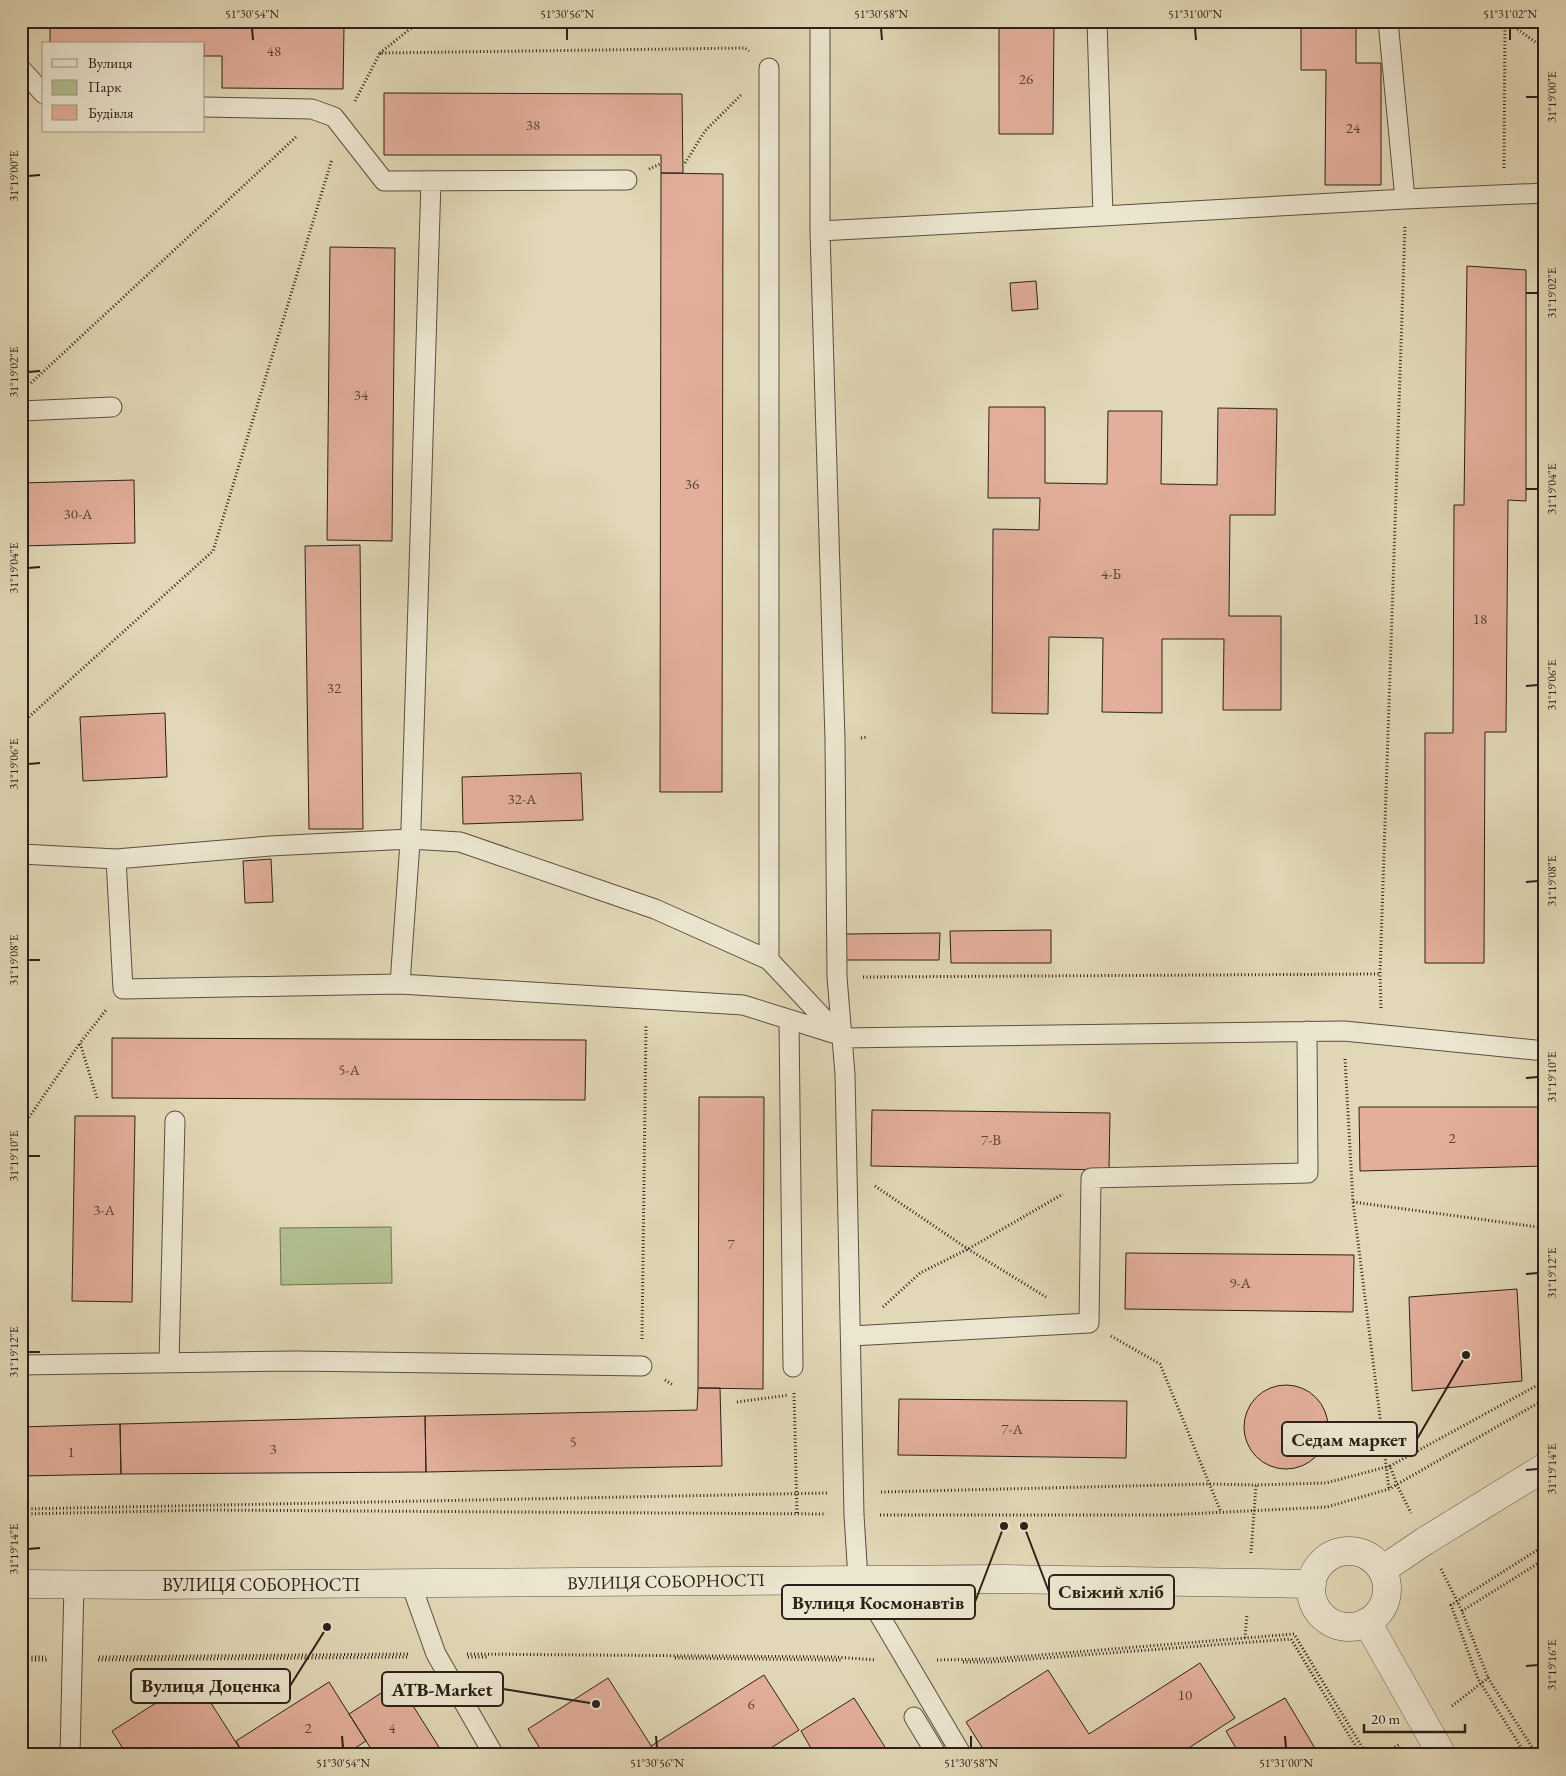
<svg xmlns="http://www.w3.org/2000/svg" width="1566" height="1776" font-family="'EB Garamond',serif">
  <style>
    .green { fill: #b2bf8f; stroke: #6f7054 }
    .building { fill: #e3af9b; stroke: #2c211a }
    .lines { fill: none; stroke-linecap: round; stroke-linejoin: round }
    .service-casing { stroke: #5a4f41; stroke-width: 21 }
    .tertiary-casing { stroke: #5a4f41; stroke-width: 29 }
    .path { stroke: #2c211a; stroke-width: 3; stroke-dasharray: 1 2.5; stroke-linecap: butt }
    .service { stroke: #ece6d0; stroke-width: 19 }
    .tertiary { stroke: #ece6d0; stroke-width: 28 }
    .ticks { fill: none; stroke: #2c211a; stroke-width: 2 }
    .labels { text-anchor: middle; dominant-baseline: central; stroke-width: 4.5; stroke-linejoin: round; paint-order: stroke }
    .number-label { font-size: 15px; fill: #5a443a }
    .street-label { font-size: 18px; fill: #2c211a; stroke: #ece6d0 }
    .leader { fill: none; stroke: #2c211a; stroke-width: 2 }
    .callout-dot { fill: #2c211a; stroke: #ece6d0; stroke-width: 2 }
    .callout { fill: #ece6d0; stroke: #2c211a; stroke-width: 2 }
    .callout-label { font-size: 19px; text-anchor: middle; font-weight: bold; fill: #2c211a }
    .neatline { fill: none; stroke: #2c211a; stroke-width: 2 }
    .ticks-label { font-size: 12px; text-anchor: middle; fill: #2c211a }
  </style>
  <rect width="100%" height="100%" fill="#e2d8b7"/>
  <filter id="stains"><feTurbulence type="fractalNoise" baseFrequency=".004" numOctaves="4"/><feColorMatrix values="0 0 0 0 .2 0 0 0 0 .09 0 0 0 0 .02 0 0 0 .5 -.17"/></filter>
  <radialGradient id="worn" r=".72"><stop offset=".6" stop-color="#630" stop-opacity="0"/><stop offset="1" stop-color="#630" stop-opacity=".3"/></radialGradient>
  <path class="green" d="M391 1227 392 1283 281 1285 280 1228Z"/>
  <path class="building" d="M50 21H224L223 26 344 27 343 89 222 88V56H204V44H50Z
    M691 21H792V26L691 28Z
    M999 21H1054L1053 134H999Z
    M1301 21H1356V63H1381V185H1325L1326 70H1301Z
    M384 93 682 94 683 173H661V155H384Z
    M661 173 723 174 722 792H660Z
    M330 247 395 248 392 541 327 540Z
    M1467 266 1526 270V501L1508 500 1506 732H1485L1484 963H1425V733H1453L1454 505H1464Z
    M1036 281 1038 309 1012 311 1010 283Z
    M989 407H1045V483L1107 484 1108 411H1162L1161 484 1217 485 1218 408 1277 409 1275 515H1230L1229 616H1281V710H1223L1224 639H1162V713L1102 712 1103 638 1049 637 1048 714 992 713 993 529 1039 530 1040 498H988Z
    M134 480 135 543 21 546V483Z
    M360 545 363 829H309L305 546Z
    M165 713 167 777 83 781 80 717Z
    M581 773 583 820 463 824 462 777Z
    M271 859 273 902 245 903 243 861Z
    M1051 930V963H951L950 931Z
    M940 933 939 960H846V934Z
    M112 1038 586 1040 585 1100 112 1098Z
    M699 1097H764L763 1389 698 1388Z
    M1359 1107H1545V1166L1360 1171Z
    M872 1110 1110 1113 1109 1170 871 1166Z
    M75 1116H135L132 1302 72 1301Z
    M1126 1253 1354 1255 1353 1312 1125 1309Z
    M1517 1289 1522 1381 1412 1391 1409 1297Z
    M1244 1427a42 42 0 1 1 84 0a42 42 0 1 1-84 0Z
    M698 1388H720L722 1466 426 1472 425 1416 697 1410Z
    M899 1399 1127 1401 1126 1458 898 1455Z
    M425 1416 426 1472 121 1474 120 1424Z
    M120 1424 121 1474 21 1476V1427Z
    M1200 1663 1235 1718 1178 1755H987L966 1722 1048 1670 1089 1734Z
    M764 1675 799 1730 760 1755H657L651 1746Z
    M195 1678 244 1755H127L112 1731Z
    M608 1678 657 1755H544L528 1729Z
    M329 1682 366 1741 344 1755H244L236 1741Z
    M398 1682 444 1755H375L366 1741 349 1714Z
    M854 1698 890 1755H815L801 1731Z
    M1285 1698 1319 1755H1240L1226 1731Z"/>
  <g class="lines">
    <defs>
      <path id="service" d="M820 21V231L835 740 837 977 842 1038 1344 1031 1545 1051
        M769 68V960
        M21 69 44 94
        M204 107 312 109 334 117 384 181 627 180
        M1405 199 1545 193
        M1103 216 1405 199 1388 21
        M820 231 1103 216 1097 21
        M21 411 112 407
        M21 854 116 859 270 846 410 839 460 842 655 909 769 960 842 1038 845 1074 854 1515 858 1579 962 1755
        M116 859 123 989 400 984 743 1005 836 1034
        M400 984 411 828 431 181
        M789 1021 793 1367
        M851 1336 1089 1323 1091 1178 1308 1173 1307 1031
        M169 1363 175 1121
        M21 1365 297 1361 642 1366
        M411 1584 436 1654 494 1755
        M914 1717 937 1755
        M70 1755 74 1584"/>
      <path id="tertiary" d="M1311 1589a38 38 0 1 1 76 0a38 38 0 1 1-76 0Z
        M1382 1570 1425 1541 1545 1467
        M21 1584 148 1585 1002 1579 1312 1584
        M1367 1622 1442 1755"/>
    </defs>
    <use href="#service" class="service-casing"/>
    <use href="#tertiary" class="tertiary-casing"/>
    <path class="path" d="M1506 21 1545 49
      M380 53 420 21
      M355 101 380 53 745 48 749 51
      M685 163 705 131 742 94
      M1504 168 1505 21
      M649 169 660 164
      M31 383 296 137
      M21 724 213 551 332 159
      M861 738 868 737
      M863 977 1380 974
      M1381 1008 1380 974 1405 225
      M1345 1059 1353 1202 1389 1489
      M97 1098 80 1043 107 1009
      M21 1129 80 1043
      M875 1186 968 1249 1046 1297
      M1353 1202 1545 1228
      M883 1307 920 1273 968 1249 1063 1194
      M1111 1336 1160 1364 1221 1512
      M642 1339 646 1025
      M665 1380 673 1385
      M794 1393 797 1513
      M737 1402 789 1395
      M1390 1466 1545 1381
      M881 1492 1209 1484 1256 1485
      M21 1509 828 1493
      M21 1514 207 1510 826 1514
      M880 1515H1167L1327 1507 1389 1489 1545 1399
      M1251 1553 1256 1485 1326 1483 1390 1466 1397 1485 1411 1513
      M1441 1569 1462 1611 1488 1678
      M1462 1611 1545 1559
      M1245 1638 1247 1614
      M467 1654 835 1657 876 1660
      M21 1657H46
      M99 1657 408 1654
      M468 1657H489
      M675 1658 842 1660
      M21 1660H47
      M98 1660 409 1657
      M937 1660 992 1659 1294 1634 1367 1755
      M963 1662H992L1291 1639 1361 1755
      M1452 1706 1488 1678 1537 1755
      M1383 1755 1400 1744
      M1526 1755 1478 1679 1451 1605 1545 1545"/>
    <use href="#service" class="service"/>
    <use href="#tertiary" class="tertiary"/>
  </g>
  <path class="ticks" d="M252 28 253 40M567 28V40M881 28 882 40M1195 28 1196 40M1510 28V40M1526 97H1538M28 176 40 175M1526 293H1538M28 372 40 371M1526 489H1538M28 568 40 567M1526 686 1538 685M28 764 40 763M1526 882 1538 881M28 960H40M1526 1078 1538 1077M28 1156H40M1526 1274 1538 1273M28 1352H40M1526 1470 1538 1469M28 1549 40 1548M1526 1666 1538 1665M342 1736 343 1748M656 1736 657 1748M971 1736V1748M1285 1736 1286 1748"/>
  <g class="labels">
    <g class="number-label">
      <text x="274" y="50">48</text>
      <text x="1026" y="78">26</text>
      <text x="533" y="124">38</text>
      <text x="1353" y="127">24</text>
      <text x="361" y="394">34</text>
      <text x="692" y="483">36</text>
      <text x="78" y="513">30-А</text>
      <text x="1111" y="573">4-Б</text>
      <text x="1480" y="618">18</text>
      <text x="334" y="687">32</text>
      <text x="522" y="798">32-А</text>
      <text x="349" y="1069">5-А</text>
      <text x="1452" y="1137">2</text>
      <text x="991" y="1139">7-В</text>
      <text x="104" y="1209">3-А</text>
      <text x="731" y="1243">7</text>
      <text x="1240" y="1282">9-А</text>
      <text x="1012" y="1428">7-А</text>
      <text x="573" y="1441">5</text>
      <text x="273" y="1448">3</text>
      <text x="71" y="1451">1</text>
      <text x="1185" y="1694">10</text>
      <text x="751" y="1703">6</text>
      <text x="308" y="1727">2</text>
      <text x="392" y="1727">4</text>
    </g>
    <g class="street-label">
      <text transform="translate(666 1581) rotate(-1)">ВУЛИЦЯ СОБОРНОСТІ</text>
      <text x="261" y="1584">ВУЛИЦЯ СОБОРНОСТІ</text>
    </g>
  </g>
  <path class="leader" d="M1466 1355L1417 1439M1024 1526L1049 1592M1004 1526L975 1602M327 1627L290 1686M596 1704L503 1689"/>
  <g class="callout-dot">
    <circle cx="1466" cy="1355" r="5"/>
    <circle cx="1024" cy="1526" r="5"/>
    <circle cx="1004" cy="1526" r="5"/>
    <circle cx="327" cy="1627" r="5"/>
    <circle cx="596" cy="1704" r="5"/>
  </g>
  <g class="callout">
    <rect x="1282" y="1422" width="135" height="34" rx="5"/>
    <rect x="1049" y="1575" width="125" height="34" rx="5"/>
    <rect x="782" y="1585" width="193" height="34" rx="5"/>
    <rect x="131" y="1669" width="159" height="34" rx="5"/>
    <rect x="382" y="1672" width="121" height="34" rx="5"/>
  </g>
  <g class="callout-label">
    <text x="1349" y="1446">Седам маркет</text>
    <text x="1111" y="1598">Свіжий хліб</text>
    <text x="878" y="1609">Вулиця Космонавтів</text>
    <text x="211" y="1692">Вулиця Доценка</text>
    <text x="442" y="1696">ATB-Market</text>
  </g>
  <rect width="1566" height="1776" fill="none" stroke="#e2d8b7" stroke-width="55"/>
  <rect x="42" y="42" width="162" height="90" fill="#ece6d0" stroke="#9f9787"/>
  <rect x="52" y="59" width="25" height="8" fill="#ece6d0" stroke="#9f9787"/>
  <text x="88" y="68" font-size="15" fill="#2c211a">Вулиця</text>
  <rect x="52" y="80" width="25" height="15" fill="#b2bf8f" stroke="#9f9787"/>
  <text x="88" y="92" font-size="15" fill="#2c211a">Парк</text>
  <rect x="52" y="105" width="25" height="15" fill="#e3af9b" stroke="#9f9787"/>
  <text x="88" y="118" font-size="15" fill="#2c211a">Будівля</text>
  <path d="M1364 1724v8h101v-8" fill="none" stroke="#2c211a" stroke-width="2.5"/>
  <text x="1371" y="1724" font-size="15" fill="#2c211a" stroke="#ece6d0" stroke-width="4" paint-order="stroke">20 m</text>
  <rect x="28" y="28" width="1510" height="1720" class="neatline"/>
  <g class="ticks-label">
    <text x="252" y="18">51°30'54"N</text>
    <text x="567" y="18">51°30'56"N</text>
    <text x="881" y="18">51°30'58"N</text>
    <text x="1195" y="18">51°31'00"N</text>
    <text x="1510" y="18">51°31'02"N</text>
    <text transform="translate(1552 97) rotate(-90)" y="4">31°19'00"E</text>
    <text transform="translate(14 176) rotate(-90)" y="4">31°19'00"E</text>
    <text transform="translate(1552 293) rotate(-90)" y="4">31°19'02"E</text>
    <text transform="translate(14 372) rotate(-90)" y="4">31°19'02"E</text>
    <text transform="translate(1552 489) rotate(-90)" y="4">31°19'04"E</text>
    <text transform="translate(14 568) rotate(-90)" y="4">31°19'04"E</text>
    <text transform="translate(1552 685) rotate(-90)" y="4">31°19'06"E</text>
    <text transform="translate(14 764) rotate(-90)" y="4">31°19'06"E</text>
    <text transform="translate(1552 881) rotate(-90)" y="4">31°19'08"E</text>
    <text transform="translate(14 960) rotate(-90)" y="4">31°19'08"E</text>
    <text transform="translate(1552 1077) rotate(-90)" y="4">31°19'10"E</text>
    <text transform="translate(14 1156) rotate(-90)" y="4">31°19'10"E</text>
    <text transform="translate(1552 1273) rotate(-90)" y="4">31°19'12"E</text>
    <text transform="translate(14 1352) rotate(-90)" y="4">31°19'12"E</text>
    <text transform="translate(1552 1469) rotate(-90)" y="4">31°19'14"E</text>
    <text transform="translate(14 1549) rotate(-90)" y="4">31°19'14"E</text>
    <text transform="translate(1552 1665) rotate(-90)" y="4">31°19'16"E</text>
    <text x="343" y="1767">51°30'54"N</text>
    <text x="657" y="1767">51°30'56"N</text>
    <text x="971" y="1767">51°30'58"N</text>
    <text x="1286" y="1767">51°31'00"N</text>
  </g>
  <rect width="100%" height="100%" filter="url(#stains)"/>
  <rect width="100%" height="100%" fill="url(#worn)"/>
</svg>
